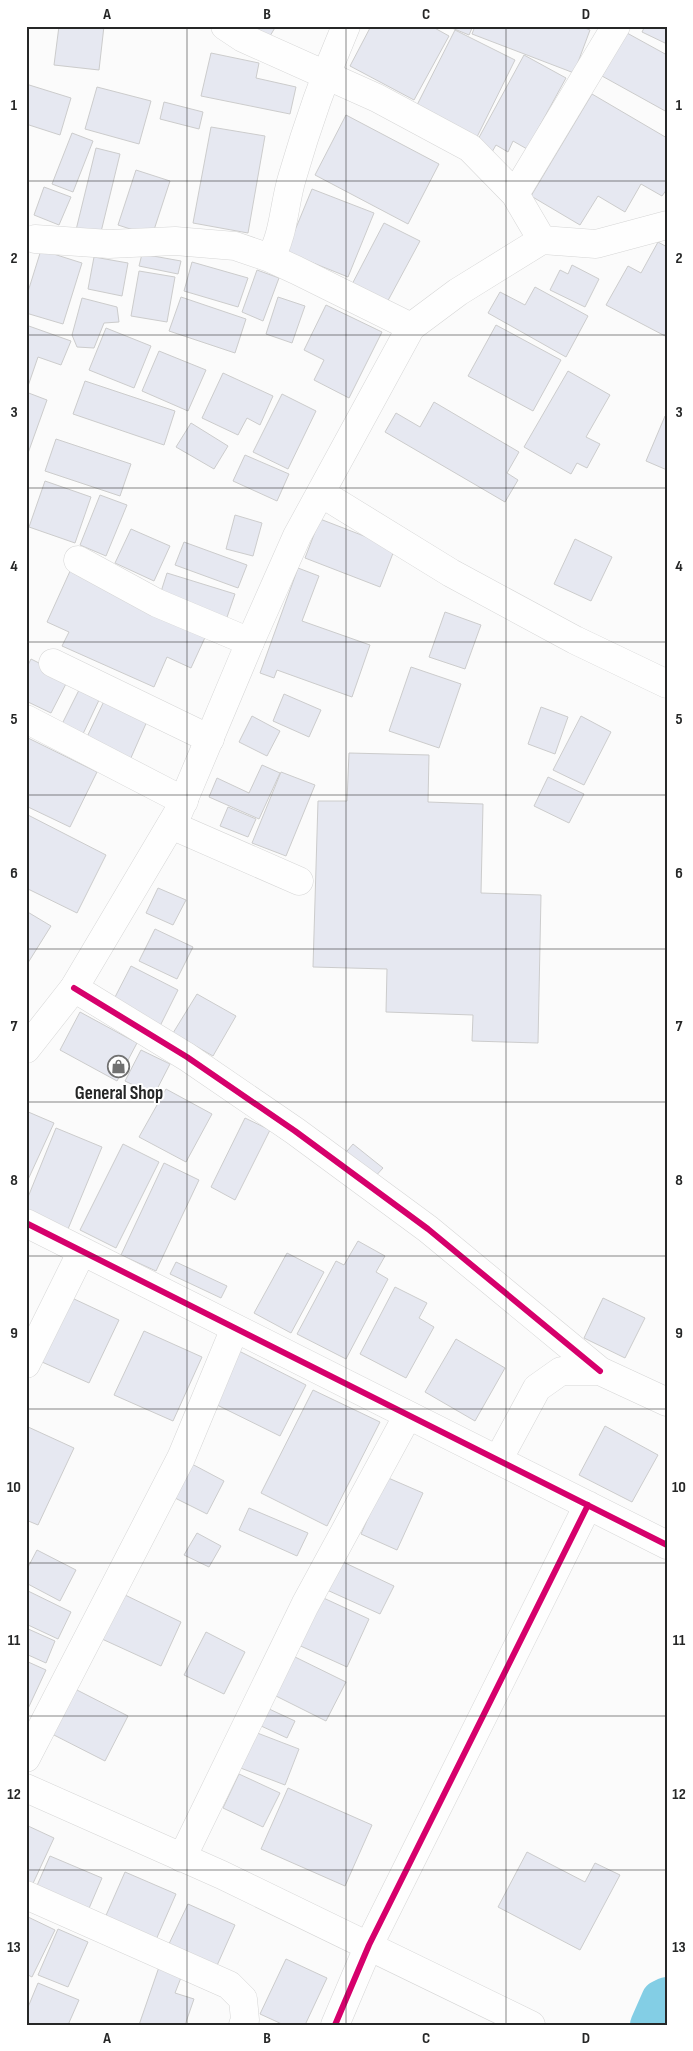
<svg xmlns="http://www.w3.org/2000/svg" width="693" height="2051" font-family="'Sofia Sans Condensed',sans-serif">
  <style>
    .lines { fill: none; stroke-linecap: round; stroke-linejoin: round }
    .canal { stroke: #83cee5; stroke-width: 40 }
    .building { fill: #e6e8f1; stroke: #ccc }
    .minor-casing { stroke: #d6d6d6; stroke-width: 29 }
    .secondary-casing { stroke: #d6d6d6; stroke-width: 29 }
    .minor { stroke: #fefefe; stroke-width: 28 }
    .secondary { stroke: #fefefe; stroke-width: 28 }
    .cycleway-casing { stroke: #fff; stroke-width: 9 }
    .cycleway { stroke: #d6006c; stroke-width: 6 }
    .grid { fill: none; stroke: #262727; stroke-width: 1; stroke-opacity: 0.55 }
    .labels { text-anchor: middle; dominant-baseline: central; stroke-width: 4; stroke-linejoin: round; paint-order: stroke }
    .poi-label { font-size: 19px; font-weight: bold; fill: #262727; stroke: #fff }
    .neatline { fill: none; stroke: #262727; stroke-width: 2 }
    .grid-label { font-size: 16px; text-anchor: middle; font-weight: bold; fill: #262727 }
  </style>
  <rect width="100%" height="100%" fill="#fbfbfb"/>
  <g class="lines">
    <path class="canal" d="M650 2025 661 2000 667 1997"/>
  </g>
  <path class="building" d="M59 26H104L99 70 54 65Z
    M252 26H276L270 36Z
    M371 26H431L449 36 414 100 350 66Z
    M447 26H473L469 35Z
    M475 26H580L590 30 574 73 472 34Z
    M645 26H667V44L642 32Z
    M455 30 515 60 476 139 415 109Z
    M627 33 667 55V112L602 76Z
    M211 53 259 63 256 78 296 87 290 114 201 96Z
    M524 55 566 78 527 149 513 141 508 152 496 145 492 152 476 143Z
    M26 84 71 98 60 135 26 124Z
    M97 87 151 101 139 144 85 129Z
    M592 94 667 138V189L662 196 641 184 625 212 598 196 580 225 531 196Z
    M164 102 203 112 199 129 160 119Z
    M346 115 439 164 408 224 315 175Z
    M211 127 265 136 248 233 193 223Z
    M72 133 93 141 73 192 52 184Z
    M96 148 120 154 100 236 76 230Z
    M136 170 170 181 152 236 118 225Z
    M44 187 71 197 59 225 34 215Z
    M312 189 374 213 348 277 286 252Z
    M384 223 420 241 384 308 349 290Z
    M658 242 667 247V337L606 305 628 266 641 273Z
    M41 250 82 263 63 324 26 313V298Z
    M142 254 181 261 178 274 139 266Z
    M94 257 128 263 122 296 88 289Z
    M192 262 248 278 238 307 184 291Z
    M572 265 599 279 585 307 550 290 560 270 568 274Z
    M257 270 279 278 263 321 242 312Z
    M139 271 175 277 167 322 131 316Z
    M535 287 588 316 566 357 488 313 500 292 525 305Z
    M181 297 246 319 235 353 169 331Z
    M278 297 305 306 292 343 266 334Z
    M82 298 117 307 119 322 104 323 94 348 77 347 72 335Z
    M326 305 382 332 349 398 314 380 324 360 304 350Z
    M26 325 71 341 61 365 38 357 27 389Z
    M496 325 561 360 533 411 468 376Z
    M106 328 151 346 134 388 89 370Z
    M159 351 206 370 188 411 142 391Z
    M568 371 610 395 586 437 600 444 587 468 577 463 571 474 524 447Z
    M223 373 273 396 260 425 247 418 238 435 202 418Z
    M85 381 175 411 164 445 73 414Z
    M26 392 47 400 27 456 26 455Z
    M282 394 316 411 288 469 253 452Z
    M434 402 519 452 507 473 518 480 505 502 385 432 396 413 420 427Z
    M665 416H667V470L646 461Z
    M191 423 228 446 214 469 176 447Z
    M56 439 131 464 120 496 45 471Z
    M245 455 289 474 277 501 233 481Z
    M45 481 91 497 75 543 29 527Z
    M100 495 127 505 106 556 80 545Z
    M235 515 262 523 253 556 226 549Z
    M320 519 395 548 380 587 305 558Z
    M131 529 170 546 154 581 115 563Z
    M575 539 612 557 591 601 554 584Z
    M184 542 247 565 238 588 175 565Z
    M298 568 319 576 302 621 370 645 352 697 277 670 274 678 260 673Z
    M71 569 208 631 191 668 167 657 154 687 62 646 69 632 47 622Z
    M167 573 235 594 225 623 158 601Z
    M445 612 481 625 465 669 429 657Z
    M31 659 69 678 51 713 26 701V669Z
    M411 667 461 684 439 748 389 731Z
    M80 688 100 698 82 736 61 726Z
    M284 694 321 710 309 737 273 721Z
    M105 699 148 719 130 760 86 739Z
    M541 707 568 717 555 754 528 744Z
    M252 716 280 731 267 756 239 742Z
    M581 716 611 732 584 785 553 770Z
    M26 737 97 772 70 827 26 806Z
    M349 753 429 755 428 802 483 804 481 893 541 895 538 1043 472 1041 473 1015 386 1012 387 969 313 967 318 801H347Z
    M262 765 280 773 259 819 209 797 217 778 249 793Z
    M281 772 315 785 286 856 252 843Z
    M548 777 584 794 569 823 534 806Z
    M228 807 256 819 248 837 220 826Z
    M26 814 106 855 77 913 26 888Z
    M158 888 186 900 173 925 146 913Z
    M26 911 51 926 26 966Z
    M155 929 193 947 177 979 139 961Z
    M131 966 178 990 160 1026 113 1001Z
    M197 994 236 1016 213 1056 173 1033Z
    M80 1012 137 1043 117 1081 60 1050Z
    M141 1050 170 1064 154 1095 125 1081Z
    M166 1089 212 1114 186 1162 139 1137Z
    M26 1111 54 1123 26 1184Z
    M245 1118 270 1130 235 1200 211 1187Z
    M56 1128 102 1147 68 1229 26 1213V1202Z
    M123 1144 159 1162 116 1248 80 1230Z
    M353 1144 383 1168 372 1180 342 1157Z
    M164 1163 199 1180 156 1271 121 1255Z
    M358 1241 385 1256 376 1272 388 1279 346 1359 297 1334 336 1261 344 1265Z
    M287 1253 324 1272 291 1333 254 1313Z
    M176 1262 227 1286 221 1298 170 1274Z
    M395 1287 427 1303 419 1318 434 1327 406 1378 360 1354Z
    M72 1298 119 1320 89 1383 42 1362Z
    M603 1298 645 1318 625 1358 584 1338Z
    M144 1331 202 1357 173 1421 114 1395Z
    M456 1339 505 1368 475 1421 425 1392Z
    M239 1351 306 1385 280 1436 213 1403Z
    M313 1390 380 1422 327 1526 261 1493Z
    M26 1426 74 1448 38 1525 26 1520Z
    M605 1426 658 1455 632 1502 579 1475Z
    M190 1463 224 1481 207 1514 173 1497Z
    M386 1477 423 1493 397 1550 361 1534Z
    M249 1508 308 1533 297 1556 239 1530Z
    M197 1533 221 1546 209 1567 184 1555Z
    M37 1550 76 1570 60 1601 26 1583V1571Z
    M341 1561 394 1586 380 1614 327 1590Z
    M26 1590 71 1612 58 1639 26 1624Z
    M123 1594 181 1622 161 1666 102 1639Z
    M317 1595 369 1619 347 1667 294 1643Z
    M26 1628 55 1641 46 1663 26 1654Z
    M206 1632 245 1652 224 1694 184 1675Z
    M293 1656 346 1682 326 1721 274 1695Z
    M26 1661 46 1670 26 1713Z
    M75 1689 128 1716 105 1761 52 1734Z
    M267 1708 295 1721 287 1738 259 1725Z
    M252 1731 299 1749 285 1785 238 1767Z
    M239 1774 280 1793 263 1827 223 1808Z
    M288 1788 372 1825 345 1886 261 1849Z
    M26 1825 54 1838 29 1892 26 1891Z
    M527 1852 585 1882 595 1863 620 1875 580 1950 498 1907Z
    M50 1856 102 1878 87 1913 35 1890Z
    M125 1872 176 1894 155 1942 104 1920Z
    M188 1904 235 1925 215 1970 167 1948Z
    M26 1916 55 1930 32 1977 26 1974Z
    M58 1929 88 1942 68 1987 38 1975Z
    M286 1959 327 1978 305 2025H284L260 2014Z
    M159 1967 182 1975 175 1993 194 1999 185 2025H139Z
    M38 1983 79 2000 68 2025H26V2012Z"/>
  <g class="lines">
    <defs>
      <path id="minor" d="M225 26 243 38 377 98 470 148 515 194 542 240
        M515 194 616 26
        M35 239 109 244 175 241 235 246 270 258 296 270 411 327
        M270 258C284 235 284 204 292 178 307 126 325 75 346 26
        M321 493 451 573 575 640 667 684
        M78 560 157 603 250 642
        M53 663 210 739
        M26 719 184 801
        M171 825 299 881
        M74 988 187 1057 295 1131 428 1229 600 1371
        M26 1223 667 1545
        M26 1364 82 1251
        M498 1460 537 1388 561 1371H600L667 1402
        M26 1758 181 1458 235 1328
        M26 1788 222 1875 531 2025
        M182 1858 305 1605 408 1415
        M26 1895 229 1985 243 1999 245 2020 243 2025
        M335 2025 369 1945 588 1505"/>
      <path id="secondary" d="M26 1049 74 988 179 811 250 642 297 536 411 327 458 292 542 240 596 244 667 225"/>
    </defs>
    <use href="#minor" class="minor-casing"/>
    <use href="#secondary" class="secondary-casing"/>
    <use href="#minor" class="minor"/>
    <use href="#secondary" class="secondary"/>
    <defs>
      <path id="cycleway" d="M74 988 187 1057 295 1131 428 1229 600 1371
        M26 1223 667 1545
        M335 2025 369 1945 588 1505"/>
    </defs>
    <use href="#cycleway" class="cycleway-casing"/>
    <use href="#cycleway" class="cycleway"/>
  </g>
  <path class="grid" d="M187 26V2025M346 26V2025M506 26V2025M26 181H667M26 335H667M26 488H667M26 642H667M26 795H667M26 949H667M26 1102H667M26 1256H667M26 1409H667M26 1563H667M26 1716H667M26 1870H667"/>
  <defs>
    <symbol id="shop-ring" viewBox="-11 -11 22 22"><circle r="9.5" fill="#fff" stroke="#717171" stroke-width="1.5"/><path d="M-5-2.5h2.3a2.7 3.5 0 0 1 5.4 0H5L5.5 6h-11ZM-1.5-2.5h3a1.5 2.3 0 0 0-3 0Z" fill="#717171"/></symbol>
  </defs>
  <g fill-rule="evenodd">
    <use href="#shop-ring" x="106" y="1054" width="25" height="25"/>
  </g>
  <g class="labels">
    <g class="poi-label">
      <text x="119" y="1093">General Shop</text>
    </g>
  </g>
  <rect width="693" height="2051" fill="none" stroke="#ffffff" stroke-width="55"/>
  <rect x="28" y="28" width="638" height="1996" class="neatline"/>
  <g class="grid-label">
    <text x="107" y="19">A</text>
    <text x="267" y="19">B</text>
    <text x="426" y="19">C</text>
    <text x="586" y="19">D</text>
    <text x="14" y="110">1</text>
    <text x="679" y="110">1</text>
    <text x="14" y="263">2</text>
    <text x="679" y="263">2</text>
    <text x="14" y="417">3</text>
    <text x="679" y="417">3</text>
    <text x="14" y="571">4</text>
    <text x="679" y="571">4</text>
    <text x="14" y="724">5</text>
    <text x="679" y="724">5</text>
    <text x="14" y="878">6</text>
    <text x="679" y="878">6</text>
    <text x="14" y="1031">7</text>
    <text x="679" y="1031">7</text>
    <text x="14" y="1185">8</text>
    <text x="679" y="1185">8</text>
    <text x="14" y="1338">9</text>
    <text x="679" y="1338">9</text>
    <text x="14" y="1492">10</text>
    <text x="679" y="1492">10</text>
    <text x="14" y="1645">11</text>
    <text x="679" y="1645">11</text>
    <text x="14" y="1799">12</text>
    <text x="679" y="1799">12</text>
    <text x="14" y="1952">13</text>
    <text x="679" y="1952">13</text>
    <text x="107" y="2043">A</text>
    <text x="267" y="2043">B</text>
    <text x="426" y="2043">C</text>
    <text x="586" y="2043">D</text>
  </g>
</svg>
